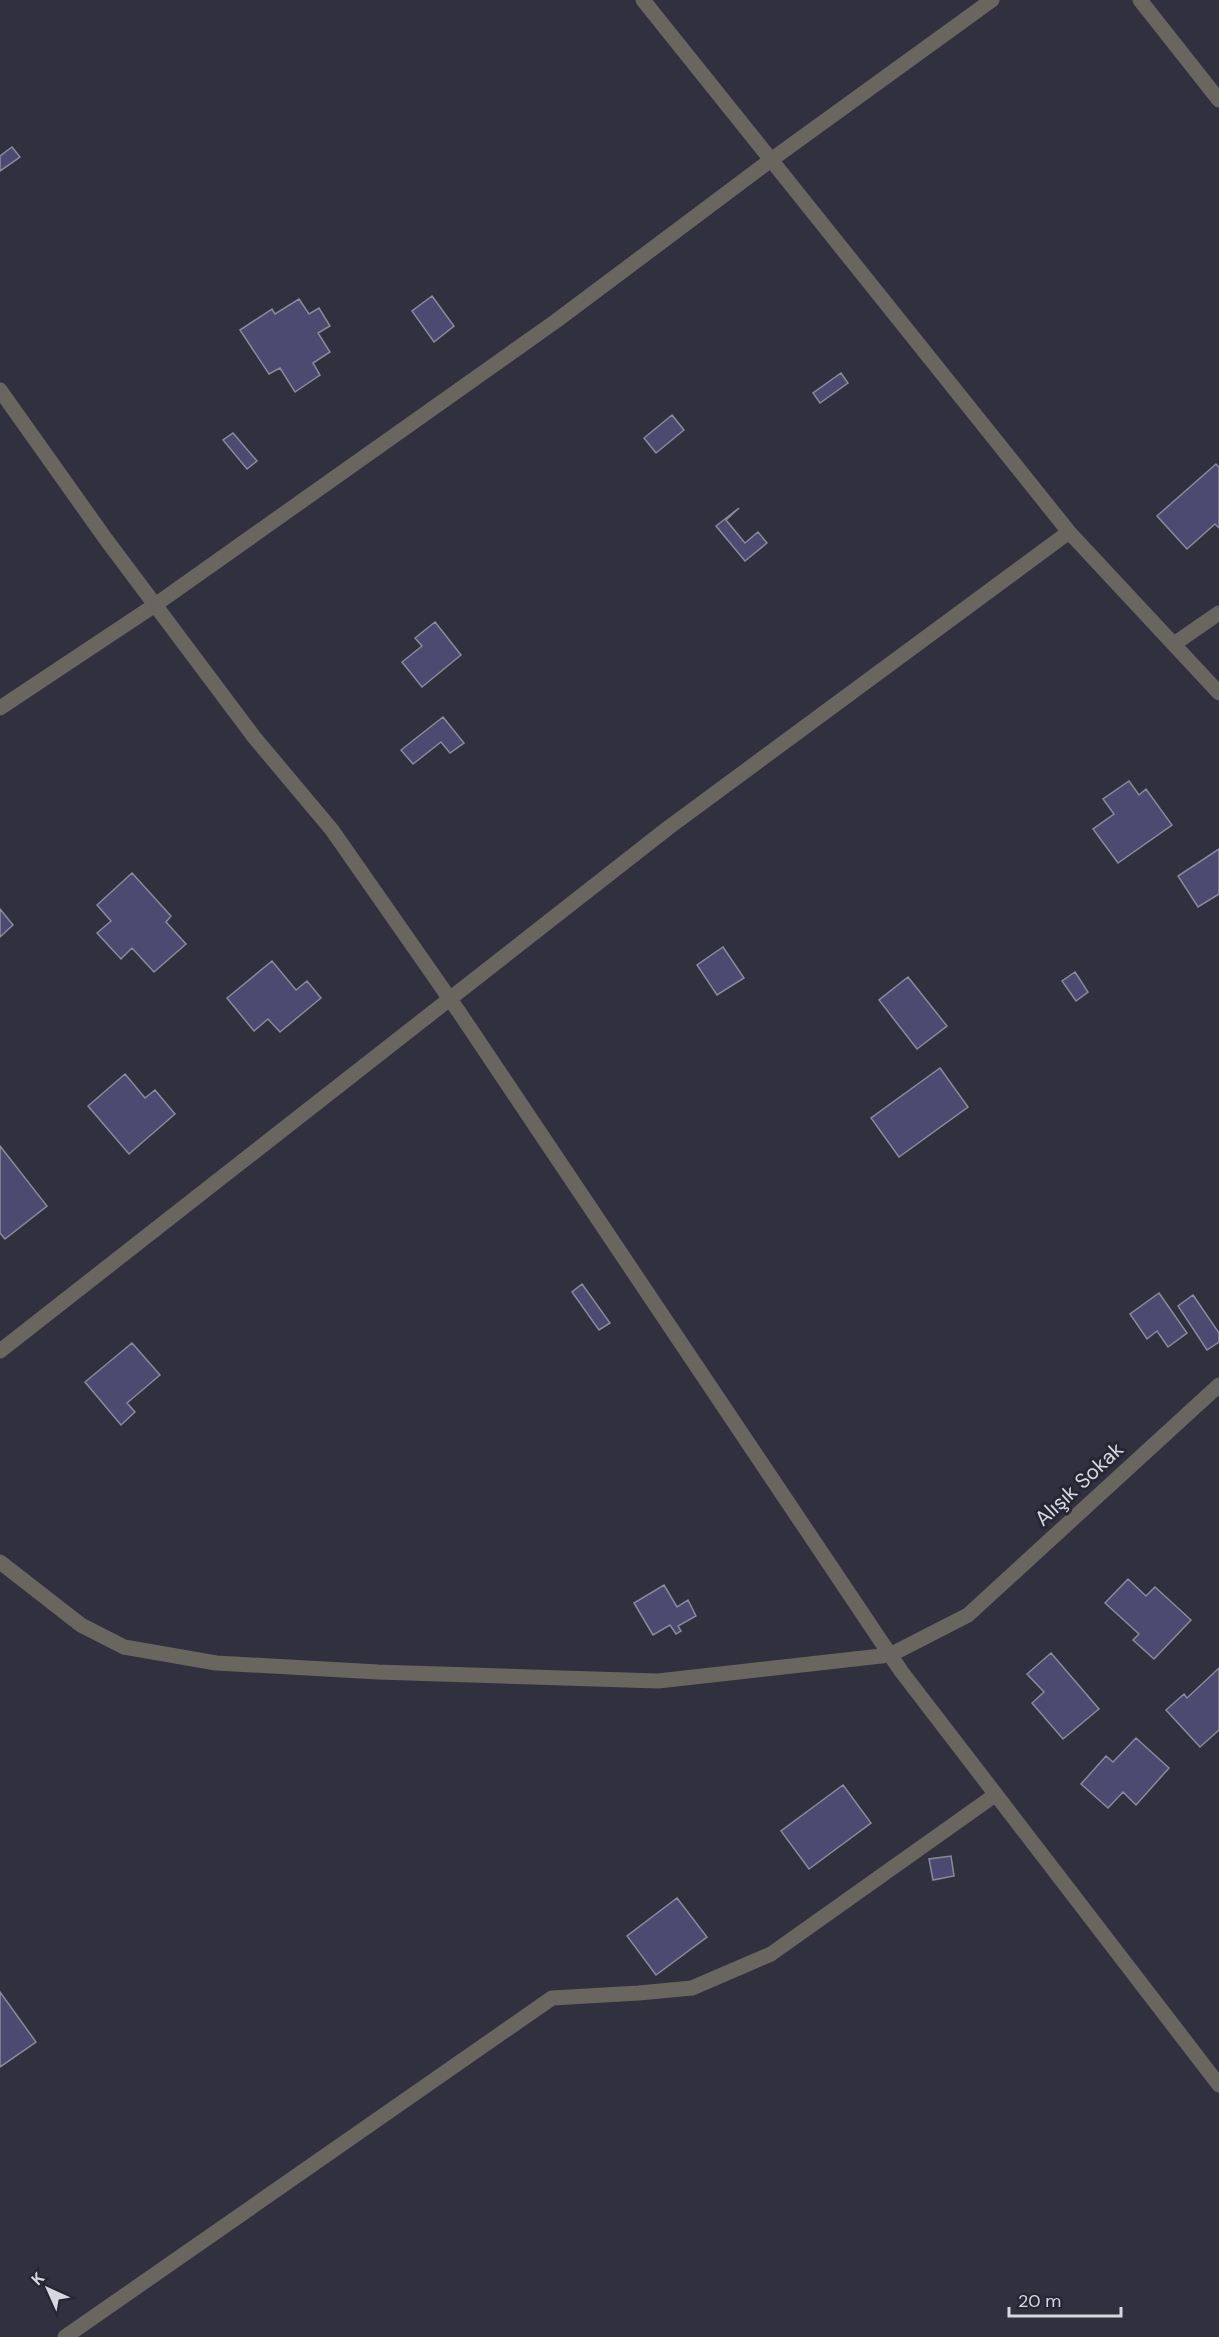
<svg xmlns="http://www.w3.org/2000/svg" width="1219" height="2337" font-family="'DM Sans',sans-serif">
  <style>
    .building { fill: #4d4a71; stroke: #8a8a9b; stroke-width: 1.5 }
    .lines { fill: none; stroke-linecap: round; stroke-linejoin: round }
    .minor { stroke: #69665f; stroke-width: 15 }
    .labels { text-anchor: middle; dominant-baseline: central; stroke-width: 6; stroke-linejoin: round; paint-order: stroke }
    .street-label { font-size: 21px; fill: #d7d7e0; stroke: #272634 }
  </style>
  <rect width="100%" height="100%" fill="#31303f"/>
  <path class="building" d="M12 147 20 157 0 171V156Z
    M432 296 454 326 434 342 412 311Z
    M299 299 309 314 319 308 330 326 318 333 330 352 313 363 320 375 295 392 280 368 269 374 240 330 272 309 275 314Z
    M841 373 848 383 820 403 813 393Z
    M672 415 684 430 656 453 644 438Z
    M233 433 257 461 247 469 223 440Z
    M1216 464 1219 467V528L1215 524 1187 549 1157 516Z
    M739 508 726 520 745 543 758 532 767 543 745 561 716 526Z
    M435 622 461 655 422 687 402 662 422 646 415 638Z
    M443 717 464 743 450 753 441 742 413 764 401 750Z
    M1129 781 1139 795 1146 789 1172 825 1118 863 1093 829 1114 814 1103 799Z
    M1219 849V894L1198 907 1178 876Z
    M132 873 171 916 166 922 186 944 154 972 132 948 121 959 97 933 111 921 97 905Z
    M0 909 13 925 0 937Z
    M723 947 744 978 717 995 697 965Z
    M272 961 296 990 307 981 321 998 280 1032 268 1019 254 1031 227 998Z
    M1075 972 1088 992 1076 1001 1062 981Z
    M908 977 947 1026 917 1049 879 1000Z
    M940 1068 968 1107 899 1157 871 1118Z
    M125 1074 145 1098 155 1090 175 1114 129 1154 88 1106Z
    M0 1146 47 1206 5 1239 0 1233Z
    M582 1284 610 1323 599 1330 572 1292Z
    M1159 1293 1187 1333 1168 1347 1157 1331 1147 1339 1130 1314Z
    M1193 1295 1219 1333V1342L1207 1350 1178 1306Z
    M132 1343 160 1375 127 1403 135 1412 121 1425 85 1382Z
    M1128 1579 1146 1596 1155 1587 1191 1620 1154 1659 1133 1640 1139 1634 1105 1603Z
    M664 1585 677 1607 688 1600 696 1616 678 1626 681 1631 676 1634 670 1625 653 1635 634 1603Z
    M1051 1653 1099 1709 1063 1739 1032 1703 1044 1692 1027 1674Z
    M1219 1668V1730L1200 1747 1166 1710 1184 1694 1187 1698Z
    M1136 1738 1169 1768 1136 1805 1123 1792 1108 1808 1081 1784 1106 1756 1113 1762Z
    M843 1785 871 1823 809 1869 781 1831Z
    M951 1856 954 1876 933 1880 929 1859Z
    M677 1898 707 1937 656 1975 627 1936Z
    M0 1992 36 2042 0 2067Z"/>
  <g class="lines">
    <path class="minor" d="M643 0 1069 532 1219 693
      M1140 0 1219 100
      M0 390 105 538 254 737 332 830 459 1012 901 1671 1219 2085
      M1174 644 1219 613
      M0 708 155 605 556 321 771 160 992 0
      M0 1351 668 828 1069 532
      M0 1562 81 1625 124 1647 216 1663 378 1672 658 1681 890 1655 968 1615 1219 1385
      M65 2337 552 1998 639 1993 692 1988 771 1954 995 1795"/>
  </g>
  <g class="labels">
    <g class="street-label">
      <text transform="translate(1079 1484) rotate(-43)">Alışık Sokak</text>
    </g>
  </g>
  <g transform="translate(48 2289) rotate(315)" stroke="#272634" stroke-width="4.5" paint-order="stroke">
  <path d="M0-4.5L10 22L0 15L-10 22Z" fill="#d7d7e0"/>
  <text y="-9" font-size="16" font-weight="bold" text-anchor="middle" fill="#d7d7e0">K</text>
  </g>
  <path d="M1009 2307v9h112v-9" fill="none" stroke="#d7d7e0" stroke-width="3"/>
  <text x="1018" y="2307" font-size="18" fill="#d7d7e0" stroke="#272634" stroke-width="4.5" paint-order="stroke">20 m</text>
</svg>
